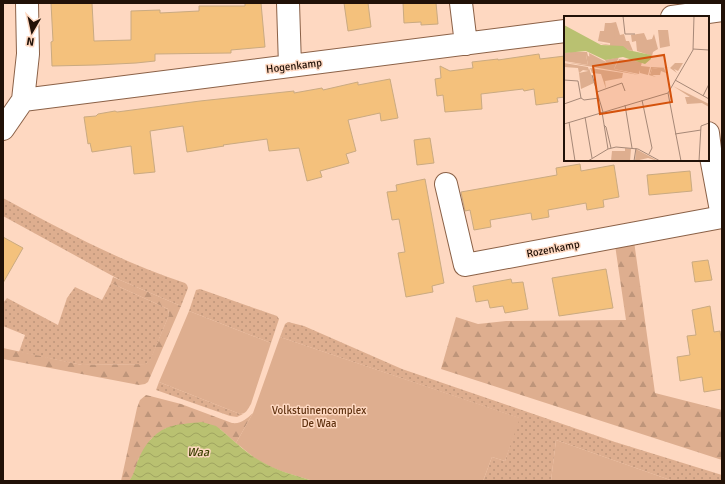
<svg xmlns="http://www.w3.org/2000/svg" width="725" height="484" font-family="Signika,sans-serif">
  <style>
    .grass { fill: url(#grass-dots) }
    .forest { fill: url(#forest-firs) }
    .green { fill: #deae8f }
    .water { fill: url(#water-waves) }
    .building { fill: #f4c17c; stroke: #caaa81 }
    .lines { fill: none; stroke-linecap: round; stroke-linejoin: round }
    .street-casing { stroke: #8b6147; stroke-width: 24 }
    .street { stroke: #fff; stroke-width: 22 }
    .labels { text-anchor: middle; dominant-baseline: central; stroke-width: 3; stroke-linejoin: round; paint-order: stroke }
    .street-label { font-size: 11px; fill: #211107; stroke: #fed8c1 }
    .park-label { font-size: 11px; fill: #613311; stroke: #fed8c1 }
    .water-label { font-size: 12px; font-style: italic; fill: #3c4000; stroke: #fed8c1 }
    .inset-road { fill: none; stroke: #a68877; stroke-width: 1 }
    .view { fill: #d4520c; fill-opacity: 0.15; stroke: #d4520c; stroke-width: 2 }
    .inset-edge { fill: none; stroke: #211107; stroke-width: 2 }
  </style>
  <defs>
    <pattern id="grass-dots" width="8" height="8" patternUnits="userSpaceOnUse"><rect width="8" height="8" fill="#deae8f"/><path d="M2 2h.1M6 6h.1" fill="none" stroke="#be957a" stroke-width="1.8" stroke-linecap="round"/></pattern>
    <pattern id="forest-firs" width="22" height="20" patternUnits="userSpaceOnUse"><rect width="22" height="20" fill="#deae8f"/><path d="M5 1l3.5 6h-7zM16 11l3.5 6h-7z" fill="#be957a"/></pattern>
    <pattern id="water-waves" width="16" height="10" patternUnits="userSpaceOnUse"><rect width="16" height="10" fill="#b9c171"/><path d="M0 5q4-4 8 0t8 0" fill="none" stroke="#9fa560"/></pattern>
  </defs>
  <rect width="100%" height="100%" fill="#fed8c1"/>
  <path class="grass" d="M3 198C62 230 121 262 185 283L187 285 188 288 181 306 120 280 3 216Z
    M111 283 168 309 169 315 150 361 146 364 82 365 19 352 25 335 3 326V303L7 298 58 325 67 298 75 287 102 300Z
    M200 289 277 316 279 319 271 343 189 311 196 290Z
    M288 322 304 326 402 369 615 442 722 475V481H673L556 440 551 481H483L492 457 505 461 519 418 280 337 285 324Z
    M159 382 240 414H243L237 417 230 416 156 390Z"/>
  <path class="forest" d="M634 241 655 393 722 410V460L441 369 456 317 478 324 506 321 626 320 615 245Z
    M113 277 181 306 148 382 145 384 139 385 3 359V348L82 365 146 364 150 360 169 315 168 309 111 283Z
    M146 395 150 396 181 404 232 423C242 424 246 419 253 413L236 443 220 429 166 428 151 439 139 458 133 476 129 481H121L137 408 140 400Z"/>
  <path class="green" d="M189 311 271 343 251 404C248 409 246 414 240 414L159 382Z
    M280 337 520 418 505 461 492 457 483 481H313C294 475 273 470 256 459 249 454 243 448 236 443L253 413Z
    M556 440 673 481H551Z"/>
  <path class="water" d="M202 422 216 426 220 429C232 439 244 451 257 459 274 470 294 475 313 481H129C135 474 135 466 139 458 144 446 153 434 166 428 175 424 192 423 202 422Z"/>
  <path class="building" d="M51 3H92L94 41 131 40V11L160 10V13L199 11V6H245V3H261L265 47 231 50V53L155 54V61L136 63 96 65 52 66 51 42 53 41Z
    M344 3H368L371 27 348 31Z
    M403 3H436L438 24 421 25V22L404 23Z
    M539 54 540 59 565 56V97L557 98 558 102 536 105 534 89 524 91 523 89 481 94 482 109 445 112 443 95 437 96 435 79 441 78 440 66 450 71 473 68 472 62 498 59V60Z
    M390 79 398 118 381 121 380 113 348 120 356 151 346 154 349 163 320 171 322 177 307 181 299 148 269 151 267 139 223 145 224 146 187 152 183 126 150 131 155 172 134 174 131 146 92 152 90 143 88 144 84 117 96 116 98 114 115 111 117 112 200 101 294 91V93L322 88 323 90 358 82V85Z
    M430 138 434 163 417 165 414 140Z
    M580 164 581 171 614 165 619 197 603 200 604 207 587 210 586 203 548 210 549 217 532 220 531 213 490 220 491 227 474 230 470 210 465 211 461 192 557 175 556 168Z
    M690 171 692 191 649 195 647 175Z
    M425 179 444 283 432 286 433 292 406 297 398 253 405 252 399 219 392 220 387 192 397 191 396 185Z
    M3 237 23 248 3 283Z
    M708 260 712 280 695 282 692 262Z
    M606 269 613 308 559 316 552 278Z
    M511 279 512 283 523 282 528 309 505 313 503 306 490 308 488 300 476 302 473 286Z
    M710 306 714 332 720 331 722 345V389L704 392 702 377 680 381 677 357 690 355 687 336 696 335 692 310Z"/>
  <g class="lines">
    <defs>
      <path id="street" d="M288 3 290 66
        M461 3 466 44
        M672 17 722 10
        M23 100 565 31
        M3 129 23 100 28 54 27 3
        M708 133 711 157 722 216
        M446 184 465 265 722 217"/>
    </defs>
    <use href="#street" class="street-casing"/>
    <use href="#street" class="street"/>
  </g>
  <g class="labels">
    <g class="street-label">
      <text transform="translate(294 66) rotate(-7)">Hogenkamp</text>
      <text transform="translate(553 249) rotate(-11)">Rozenkamp</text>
    </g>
    <g class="park-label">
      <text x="319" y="410">Volkstuinencomplex<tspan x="319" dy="13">De Waa</tspan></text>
    </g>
    <g class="water-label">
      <text x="198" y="452">Waa</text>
    </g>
  </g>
  <g transform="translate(564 16)">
    <rect width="145" height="145" fill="#fed8c1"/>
    <path d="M52 6 56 19 60 18 62 25H65L69 35 33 27 46 29 47 7ZM80 17 83 24 88 23 90 18 94 33 89 36 88 40 73 35 72 25 68 26 67 19ZM23 36 24 40 42 46 41 44 55 41 50 53 75 59 0 46 24 49 22 39H0V37L7 36ZM25 52 30 67 17 73 15 57 24 55ZM94 52H100L102 57 97 55 96 59H86L88 53ZM109 70 145 88V91L138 87 123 88 121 81H126ZM61 132 67 133 66 145H47L48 135H61Z" fill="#deae8f"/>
    <path d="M0 47 24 51 25 55 19 54 15 57 14 52 0 51ZM111 47H119L114 55 110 53 113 57 106 52H94L88 53 86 58 92 61 85 59 87 51 106 52ZM26 52 59 57 58 62 41 65 42 73 37 58 28 57ZM72 133 94 145 84 142 71 145Z" fill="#deae8f"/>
    <path d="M41 7H47V14H50L51 28 34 25 36 15H40ZM94 14H104L106 30 96 32ZM25 37 42 46 46 45V52L26 48ZM10 38 22 39 24 49 0 45V39ZM55 43 78 46 77 50 86 51 84 59 76 57V54L75 58 50 53Z" fill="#deae8f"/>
    <path d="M0 9 37 29 59 30 64 34 87 39V43L81 48 59 41 41 44 22 35 1 37Z" fill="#b9c171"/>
    <path class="inset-road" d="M59 0 61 18H71M129 33 145 34M28 59 39 96M0 64 14 65 17 82M111 64 145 83M33 76 58 67 61 75M139 80 145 68M78 84 88 132 85 138M0 88 17 82 20 84 35 82M61 89 68 132M38 96 44 133M21 101 28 142M5 106 11 145M0 108 104 77M40 109 42 111 47 132M111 118 137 114M24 145 44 133 52 131 74 133 96 145M70 145 72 132M117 145 104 77 129 34 130 0M135 145 137 110 145 107"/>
    <path class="view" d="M100 39 108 86 36 98 29 50Z"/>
    <rect width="145" height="145" class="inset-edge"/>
  </g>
  <rect width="725" height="484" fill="none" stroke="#211107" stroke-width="8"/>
  <g transform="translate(32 32) rotate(189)" stroke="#fed8c1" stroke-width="3" paint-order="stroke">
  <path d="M0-3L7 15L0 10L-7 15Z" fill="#211107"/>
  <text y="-6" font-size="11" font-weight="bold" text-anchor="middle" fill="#211107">N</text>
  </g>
</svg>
